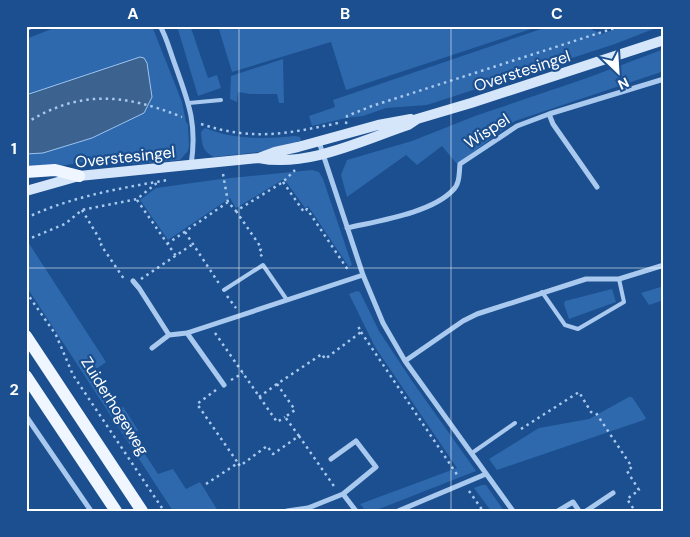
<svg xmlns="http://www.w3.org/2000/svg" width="690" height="537" font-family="'DM Sans',sans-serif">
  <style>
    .green { fill: #2e69ad }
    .water { fill: #3c6290; stroke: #9cc4f0 }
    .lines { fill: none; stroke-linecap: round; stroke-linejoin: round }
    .path { stroke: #a9c9ee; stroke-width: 2.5; stroke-dasharray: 2.5 4; stroke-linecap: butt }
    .lane { stroke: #a9c9ee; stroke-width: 4 }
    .street { stroke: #a9c9ee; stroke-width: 5 }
    .secondary { stroke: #d6e6fa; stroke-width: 10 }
    .primary { stroke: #f0f6ff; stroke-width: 12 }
    .grid { fill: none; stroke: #fff; stroke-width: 1; stroke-opacity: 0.55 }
    .labels { text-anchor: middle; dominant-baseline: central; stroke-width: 4.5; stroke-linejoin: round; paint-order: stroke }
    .street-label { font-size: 16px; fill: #fff; stroke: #1b4f8f }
    .neatline { fill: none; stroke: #fff; stroke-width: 2 }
    .grid-label { font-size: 16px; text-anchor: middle; font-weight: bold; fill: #fff }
  </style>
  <rect width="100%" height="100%" fill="#1b4f8f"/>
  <path class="green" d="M59 26H152L182 102 186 122 188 125 189 145 188 151 180 160 137 164 90 161 48 168H26V39Z
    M177 26H196L191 28 208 78 217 75 221 88 198 96Z
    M218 26H540L346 90 331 42 232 72Z
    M550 26 586 27 602 34 624 26H661L615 44 427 105 386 108 363 116 346 118 312 126 309 116 335 107 333 100Z
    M664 49V71L515 121 457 164 442 146 417 165 406 155 347 197 341 175 347 160 412 141 475 116 587 78Z
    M283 59 284 103H279L277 94H250L238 92 237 102 230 99 231 76Z
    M205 128C234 140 265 139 295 136L300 137 302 143 266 151 214 157C202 151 202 144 201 132Z
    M312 170 319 172 323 179 352 265 349 267 308 206 305 208 284 179 236 208 230 198 168 240 140 200 156 188 221 179Z
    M28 242 106 362 91 373 114 410 123 407 138 430 133 436 158 474 173 469 186 489 200 482 218 511H173L26 286V243Z
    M664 286V300L649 305 641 293Z
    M612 289 616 302 569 319 564 304 565 301Z
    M357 291 360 292 379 331 412 381 476 471 374 511H366L360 504 457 468 375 347 349 294Z
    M629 397H632L646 418 644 420 497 470 489 459 539 428 589 419Z
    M482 485H486L504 511H491L474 488Z"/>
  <path class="water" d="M140 57 144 58 147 63 152 97 144 113 92 138 43 153 26 154V95Z"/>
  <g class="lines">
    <path class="path" d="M26 123C81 89 124 94 182 117
      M201 124C252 141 287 134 338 123
      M346 124 347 116 372 106 621 26
      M223 174 228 202 236 211 283 182 295 170
      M283 182 304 212 307 209 348 270
      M137 200 176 256
      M82 210 102 243 101 245 124 279
      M236 211 260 246 261 249 259 252 263 258
      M26 218C70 197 120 188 168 180
      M185 232 220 285
      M26 240 65 224 82 210 137 199 158 182
      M167 244 228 202
      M141 279 193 244
      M26 292 56 335 73 375 164 511
      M227 296 236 308
      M361 332 458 476
      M215 333 277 422 285 417
      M231 380 243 373
      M216 390 197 404 238 463
      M259 397 277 384
      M521 429 579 392 591 412 596 413 632 467 627 471 639 490 627 499 635 511
      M299 436 285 417 295 410 277 384 322 354 325 359 361 332 357 324
      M206 484 238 463 240 466 267 446 273 454 299 436 336 489
      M469 491 483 511"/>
    <path class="lane" d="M26 29 34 26
      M189 103 221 100
      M224 290 263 265 287 300
      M542 292 565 325 578 329 624 302 619 279
      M472 453 515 423"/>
    <path class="street" d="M160 26C166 36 169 48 173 59 187 99 198 121 191 165
      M549 114 553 124 597 187
      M319 142 363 275 383 323 405 361 513 511
      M347 228C377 221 432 213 453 190 460 184 459 172 460 164L517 126 549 114 664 79
      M133 281 139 288 169 335
      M187 333 224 385
      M152 348 169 335 187 333 363 275
      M405 361 463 321 477 314 586 279H619L664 265
      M26 416 91 511
      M331 459 356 441 376 467 343 494
      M287 511 308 508 343 494 356 511
      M398 511 486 474
      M558 511 573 502 579 511
      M586 511 613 493"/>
    <path class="secondary" d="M259 158C307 168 363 140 408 125L417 119 471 103 664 40
      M26 191 79 176 259 158 275 152 298 147 378 125 411 119"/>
    <path class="primary" d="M26 172 55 170 79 176
      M26 336 142 511
      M26 376 116 511"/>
  </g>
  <path class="grid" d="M239 26V511M451 26V511M26 268H664"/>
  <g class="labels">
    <g class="street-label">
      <text transform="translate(522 71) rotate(-18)">Overstesingel</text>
      <text transform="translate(487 131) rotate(-33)">Wispel</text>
      <text transform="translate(125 157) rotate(-6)">Overstesingel</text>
      <text transform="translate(115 406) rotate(58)">Zuiderhogeweg</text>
    </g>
  </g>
  <rect width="690" height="537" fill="none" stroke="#1b4f8f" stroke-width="55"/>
  <g transform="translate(618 72) rotate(155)" stroke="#1b4f8f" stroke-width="4" paint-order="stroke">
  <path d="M0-4L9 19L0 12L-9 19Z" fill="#ffffff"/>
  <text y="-8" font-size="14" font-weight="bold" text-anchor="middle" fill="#ffffff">N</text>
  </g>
  <rect x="28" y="28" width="634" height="482" class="neatline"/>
  <g class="grid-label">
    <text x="133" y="19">A</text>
    <text x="345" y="19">B</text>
    <text x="557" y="19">C</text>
    <text x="14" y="154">1</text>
    <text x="14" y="395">2</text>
  </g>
</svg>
